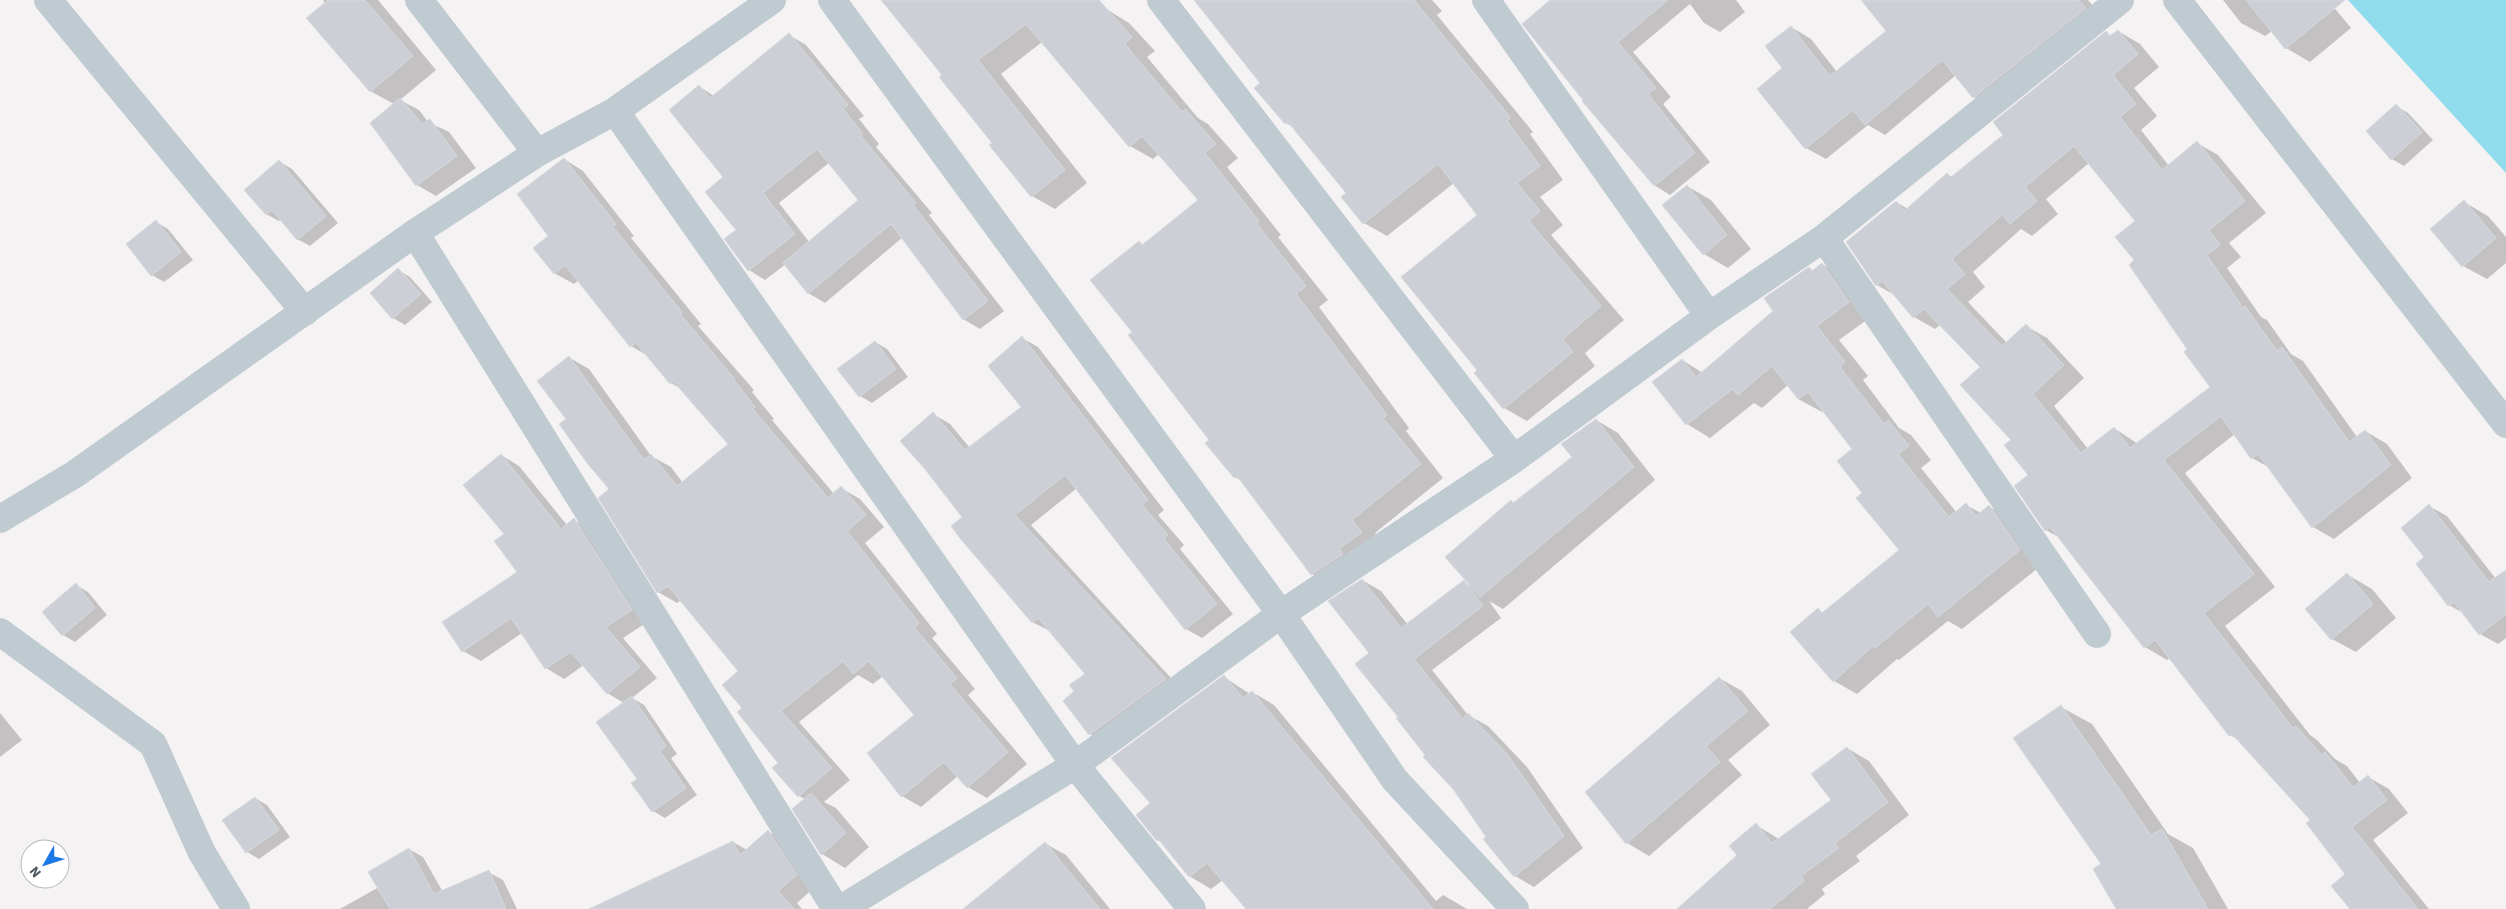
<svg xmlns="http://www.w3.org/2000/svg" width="2506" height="909" font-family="'Source Sans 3',sans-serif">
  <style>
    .water { fill: #90dced }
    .shadow { fill: #0003; fill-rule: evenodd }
    .building { fill: #cccfd5; stroke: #d7d9de; fill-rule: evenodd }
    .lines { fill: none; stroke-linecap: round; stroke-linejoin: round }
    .minor { stroke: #c0cad1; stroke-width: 28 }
  </style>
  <rect width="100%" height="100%" fill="#f5f2f3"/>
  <path class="water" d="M2348 0H2506V173Z"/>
  <path class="shadow" d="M323 0H378L436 70 400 100 419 110 428 122 449 132 476 168 436 196 417 185 371 124 394 104 370 91Z
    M881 0H1092L1129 23 1155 51 1147 57 1198 118 1208 124 1238 158 1227 167 1281 235 1278 237 1328 300 1319 307 1409 428 1406 431 1443 478 1375 533 1384 546 1335 588 1312 574 1243 482 1235 477 1134 332 1139 243 1143 245 1200 200 1159 154 1153 159 1130 146 1042 42 1001 74 1087 183 1055 209 1032 196 991 145 994 143 944 75Z
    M1195 0H1432L1442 11 1437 15 1533 132 1530 134 1563 180 1540 197 1563 225 1551 235 1624 320 1585 353 1595 366 1527 421 1504 408 1479 371V215L1454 183 1387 236 1364 223 1347 193 1296 129 1286 123 1261 84Z
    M1589 0H1736L1745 12 1720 32 1704 23 1690 4 1633 52 1671 97 1663 104 1710 162 1670 195 1654 185Z
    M1882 0H2088L2104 19 1994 108 1974 97 1956 75 1885 135 1868 125 1826 159 1806 148 1791 27 1811 39 1837 72 1887 31Z
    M2223 0H2328L2351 28 2310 62 2286 48 2272 31 2265 36 2241 23Z
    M2118 31 2140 44 2159 67 2134 88 2157 116 2141 130 2169 166 2197 143 2218 155 2266 213 2229 243 2241 257 2227 268 2261 317 2267 320 2291 354 2303 361 2357 437 2365 431 2387 444 2412 478 2334 539 2313 527 2270 468 2252 458 2235 434 2185 473 2275 587 2225 626 2310 735 2317 740 2335 759 2347 766 2360 783 2368 777 2389 789 2408 813 2373 840 2429 909H2352L2347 875 2312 820 2239 740 2230 735 2170 658 2167 660 2145 647 2060 538 2046 530 2030 476 1982 367 1941 324 1935 329 1914 317 1896 296 1877 285 1848 243 1896 202 1908 209 1948 175 1952 177 2004 135 2106 33 2112 36ZM2089 163 2137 221 2136 261 2212 387 2138 444 2114 428 2088 449 2054 406 2084 378 2047 338 2026 326 2007 343 1968 302 1985 287 1973 272 2021 229 2032 236 2058 214 2046 199Z
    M789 35 806 45 864 116 859 119 879 144 876 147 932 213 929 215 1004 311 980 329 963 319 903 237 825 303 808 293 786 264 765 280 749 270 700 87 714 96ZM830 162 860 200 810 243 779 203Z
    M2396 106 2408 113 2433 140 2404 166 2392 159Z
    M564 159 583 171 634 236 631 238 701 324 698 326 754 390 752 392 774 419 772 420 834 494 841 488 860 499 884 527 865 543 937 634 932 638 975 689 968 695 1027 764 987 798 968 787 958 776 921 807 902 796 916 715 883 676 873 684 858 675 799 722 850 780 824 802 836 808 869 847 845 868 822 854 806 800 799 796 744 708 739 672 681 600 677 603 658 592 611 489 568 419 570 358 589 369 651 456 671 467 683 483 729 444 681 389 671 383 648 356 631 346 579 280 574 284 554 273 550 236Z
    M280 162 292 169 338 223 310 246 297 239 281 219 279 221 266 214Z
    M1687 186 1711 200 1751 249 1728 268 1704 254Z
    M2464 202 2488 216 2506 237V263L2487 279 2463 266Z
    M156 222 168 229 193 260 164 282 152 275Z
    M1822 264 1845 278 1872 316 1839 340 1868 376 1863 380 1899 428 1911 435 1931 460 1921 468 1957 513 1966 505 1981 513 1990 507 2013 520 2043 564 1962 629 1948 621 1899 660 1897 659 1857 694 1834 681 1818 610 1824 613 1901 550 1864 493 1853 449 1824 410 1822 412 1798 399 1788 385 1762 408 1754 403 1710 438 1687 424 1682 360 1703 373 1775 311 1809 268 1814 271Z
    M398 270 410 277 432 302 405 325 393 318 372 293Z
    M1022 338 1038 347 1164 510 1158 515 1184 545 1180 549 1233 614 1202 638 1186 629 1077 488 1031 525 1181 689 1107 744 1090 734 1065 701 1076 692 1087 674 1050 631 1032 622 964 517 933 414 950 424 970 448 1023 407Z
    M875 342 887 349 908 377 872 403 860 396Z
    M1596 420 1618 433 1655 480 1503 609 1489 601 1501 618 1432 670 1468 715 1488 726 1527 767 1583 848 1534 887 1515 876 1454 788 1426 755 1400 717 1371 653 1362 580 1381 591 1408 625 1464 582 1472 587 1511 502 1514 504 1574 457Z
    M501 455 519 466 567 525 574 520 592 530 649 621 623 638 657 678 632 698 644 705 677 754 671 758 697 795 665 818 653 811 639 779 624 703 607 693 584 665 564 679 546 668 522 633 481 661 463 651 519 572 506 534Z
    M2429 506 2447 516 2496 579 2506 584V638L2498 644 2480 634 2465 614 2449 605 2426 557Z
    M2348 575 2372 589 2396 618 2356 652 2332 639Z
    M76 585 88 592 107 615 75 642 63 635Z
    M1224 677 1250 694 1252 692 1274 705 1436 901 1443 895 1467 909H1248L1223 880 1211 889 1189 876 1164 844 1158 840 1152 804Z
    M1719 678 1742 691 1770 725 1728 760 1742 775 1649 856 1627 843 1587 792Z
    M2061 707 2092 724 2168 834 2193 848 2228 909H2117L2103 865Z
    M0 713 22 740 0 757Z
    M1847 748 1869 761 1909 815 1856 856 1860 861 1822 889 1825 894 1807 909H1678L1738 855 1756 825 1779 839 1832 800Z
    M255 798 267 805 290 837 259 859 247 852Z
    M769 832 788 843 815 887 797 903 802 909H695L733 842 747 850Z
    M1046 844 1066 855 1110 909H965Z
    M409 849 423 857 443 892 488 872 503 880 517 909H340L379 887Z"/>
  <path class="building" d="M328 0H365L413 56 370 92 306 18Z
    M881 0H1099L1132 37 1125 44 1182 112 1185 109 1216 144 1205 153 1259 221 1256 223 1306 286 1296 294 1387 415 1383 418 1421 464 1352 520 1362 532 1339 549 1343 554 1311 575 1237 476 1234 478 1205 443 1209 440 1128 335 1132 332 1090 280 1139 241 1142 245 1198 200 1142 136 1129 147 1026 24 978 60 1065 170 1031 197 989 145 992 143 939 77 942 75Z
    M1194 0H1414L1511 118 1507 121 1540 166 1517 183 1540 211 1529 221 1601 306 1563 339 1573 352 1503 409 1474 373 1477 370 1401 277 1477 215 1438 164 1363 224 1341 197 1346 193 1288 122 1285 124 1254 88 1260 83Z
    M1550 0H1668L1618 42 1656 88 1648 94 1695 153 1654 186 1582 101 1583 100 1522 24Z
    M1861 0H2079L2086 8 1973 98 1942 60 1865 125 1853 110 1805 149 1757 89 1782 68 1765 46 1791 26 1830 76 1886 31Z
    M2246 0H2345L2285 49Z
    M2118 30 2138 54 2113 75 2136 104 2120 117 2162 170 2197 141 2245 201 2209 230 2220 245 2207 255 2243 308 2245 306 2277 351 2282 347 2349 442 2365 430 2391 465 2312 528 2258 454 2251 459 2221 416 2164 460 2254 574 2204 613 2293 728 2296 726 2322 755 2325 752 2353 787 2368 775 2387 800 2352 827 2418 909H2350L2331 886 2345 874 2306 823 2310 820 2232 734 2229 736 2155 640 2144 648 2050 527 2045 531 2014 486 2028 475 2004 445 2011 440 1960 385 1980 367 1924 309 1913 318 1882 281 1876 286 1846 242 1896 201 1904 211 1947 173 1951 177 2003 135 1993 122 2106 31 2110 36ZM2074 146 2135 221 2115 237 2134 260 2129 265 2187 349 2184 352 2210 387 2130 448 2114 427 2081 453 2033 394 2064 365 2026 324 2002 346 1947 289 1965 274 1952 259 2002 215 2010 224 2037 201 2025 187Z
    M789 33 848 105 843 109 863 134 861 136 916 203 913 205 988 301 963 320 891 224 808 294 783 263 858 200 817 149 763 193 795 234 748 271 724 239 736 230 705 192 723 177 669 110 699 85 710 98Z
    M400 98 422 124 430 119 457 156 416 186 370 123Z
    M2396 104 2422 132 2391 160 2366 131Z
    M564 158 616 224 613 227 682 312 680 314 735 379 734 380 755 407 753 409 828 498 841 486 866 515 847 531 919 623 914 627 957 678 950 684 1008 752 967 788 944 762 901 797 867 753 914 715 869 661 853 674 843 661 781 711 832 768 798 797 772 768 778 763 737 712 742 708 722 685 738 671 668 586 657 593 598 498 609 489 587 463 559 424 566 419 537 381 569 356 644 460 651 454 677 486 728 444 673 381 670 384 636 343 630 347 565 265 554 274 533 248 548 236 517 194Z
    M279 160 326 216 297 240 272 210 266 215 244 190Z
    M1687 185 1727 235 1703 255 1662 205Z
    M2464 200 2496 238 2462 267 2430 229Z
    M156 220 181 252 151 276 126 244Z
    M1822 263 1849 302 1817 326 1845 362 1840 367 1884 424 1888 420 1909 446 1898 454 1949 517 1966 503 1976 516 1989 505 2020 550 1938 617 1928 604 1875 648 1873 646 1833 682 1790 632 1818 608 1822 613 1899 550 1856 498 1862 493 1837 461 1852 449 1808 392 1798 399 1772 366 1738 395 1733 389 1686 425 1652 382 1682 359 1696 377 1773 311 1764 298 1809 267 1812 271Z
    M398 268 421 294 392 319 370 293Z
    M1022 336 1148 500 1142 505 1168 535 1164 539 1217 604 1185 630 1065 475 1015 515 1166 679 1089 735 1063 701 1074 691 1069 685 1085 674 1038 618 1032 623 959 537 951 526 962 517 924 468 900 441 933 412 965 450 1021 407 988 366Z
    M875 341 896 369 859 397 837 369Z
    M1596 419 1634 467 1480 597 1445 557 1511 500 1513 503 1572 457 1561 444Z
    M501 454 561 529 574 518 632 610 606 627 640 667 607 694 571 652 545 669 511 618 462 652 442 622 517 572 494 541 504 534 463 485Z
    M2429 504 2489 582 2506 570V614L2479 635 2454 602 2448 606 2416 564 2424 557 2401 528Z
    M2347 573 2373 604 2331 640 2305 609Z
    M1362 579 1401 628 1464 580 1483 606 1414 659 1463 719 1468 713 1508 755 1564 836 1514 877 1483 839 1486 837 1453 789 1423 757 1425 755 1396 718 1398 717 1355 664 1369 653 1328 601Z
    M76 583 95 608 62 636 42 612Z
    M1224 675 1243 698 1252 691 1433 909H1246L1207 863 1189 877 1159 840 1157 841 1136 815 1150 803 1111 758Z
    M1719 677 1748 711 1706 746 1720 762 1626 844 1585 792Z
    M632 696 666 746 660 751 686 788 652 812 631 783 637 779 596 722Z
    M2061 705 2151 835 2162 829 2208 909H2116L2093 869 2101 864 2013 738Z
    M1847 747 1888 802 1835 843 1839 848 1801 876 1804 881 1770 909H1677L1737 855 1729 846 1756 823 1772 843 1831 800 1811 774Z
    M811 793 846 833 821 855 792 809Z
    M255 797 279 830 246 853 222 820Z
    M768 830 797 875 778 891 794 909H589L733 841 740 855Z
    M1045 842 1100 909H963Z
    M409 848 434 894 489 870 506 909H390L368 872Z"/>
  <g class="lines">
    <path class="minor" d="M48 0 305 312
      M419 0 537 153
      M772 0 615 111 537 153 415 233 836 909
      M832 0 1281 614 1395 780 1515 909
      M1161 0 1514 459
      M1486 0 1709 316
      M2177 0 2506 424
      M615 111 1075 765 1192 909
      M1824 238 2097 634
      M0 519 75 474 415 233
      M0 632 153 744 202 853 236 909
      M841 909 1075 765 1281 614 1514 459 1709 316 1824 238 2120 0"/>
  </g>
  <g transform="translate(45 864) rotate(231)"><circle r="24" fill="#ffffff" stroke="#b7bbbf"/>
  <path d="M0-4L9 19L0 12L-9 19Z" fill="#1a78e7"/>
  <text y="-8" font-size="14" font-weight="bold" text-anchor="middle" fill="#4a5660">N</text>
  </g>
</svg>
